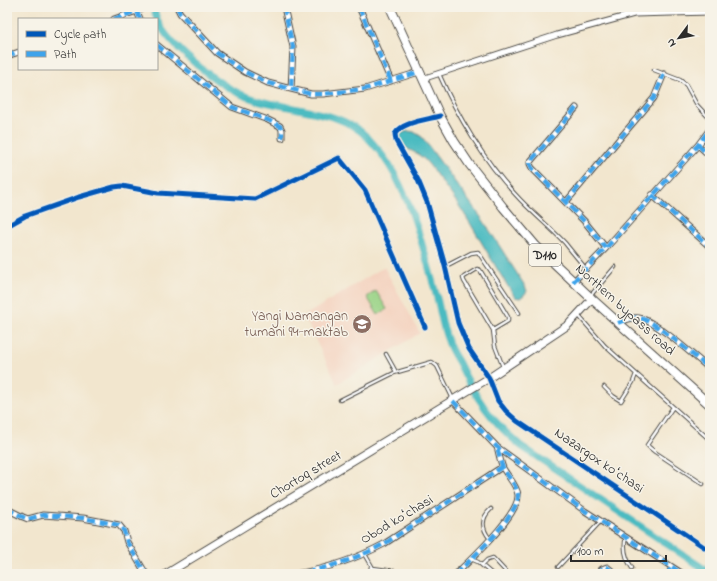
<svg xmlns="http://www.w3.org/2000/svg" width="717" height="581" font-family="'Indie Flower',sans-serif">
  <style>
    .built { fill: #f4d3c0 }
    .green { fill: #9ad386; stroke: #627f58 }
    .water { fill: #4cbbc1; stroke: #3c7376 }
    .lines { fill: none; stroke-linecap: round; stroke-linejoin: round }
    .canal { stroke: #4cbbc1; stroke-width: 7 }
    .service-casing { stroke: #494743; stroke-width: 4.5 }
    .minor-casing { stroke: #494743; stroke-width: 7 }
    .secondary-casing { stroke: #494743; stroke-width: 9 }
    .primary-casing { stroke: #494743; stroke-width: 10 }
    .service { stroke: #fff; stroke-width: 2.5 }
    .minor { stroke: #fff; stroke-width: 5 }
    .secondary { stroke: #fff; stroke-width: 7 }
    .primary { stroke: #fff; stroke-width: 8 }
    .quiet { stroke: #3ea3eb; stroke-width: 4; stroke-dasharray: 8 4; stroke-linecap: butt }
    .cycleway-casing { stroke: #f7f3e8; stroke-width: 8 }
    .cycleway { stroke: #0057b8; stroke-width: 5 }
    .labels { text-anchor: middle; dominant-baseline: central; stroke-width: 3; stroke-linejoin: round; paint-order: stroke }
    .shield { fill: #f7f3e8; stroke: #686764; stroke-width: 1 }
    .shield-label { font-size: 13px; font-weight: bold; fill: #2b2b2b }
    .street-label { font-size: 14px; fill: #2b2b2b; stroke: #f7f3e8 }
    .education-label { font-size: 14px; fill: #785e54; stroke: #f7f3e8; text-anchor: end }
  </style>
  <rect width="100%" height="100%" fill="#f7f3e8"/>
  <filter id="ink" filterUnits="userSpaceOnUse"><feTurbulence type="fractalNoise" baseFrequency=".025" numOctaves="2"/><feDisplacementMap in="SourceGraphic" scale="8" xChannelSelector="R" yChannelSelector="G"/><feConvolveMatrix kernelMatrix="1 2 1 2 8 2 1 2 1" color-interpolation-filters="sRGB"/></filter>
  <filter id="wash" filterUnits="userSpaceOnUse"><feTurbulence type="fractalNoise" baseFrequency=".012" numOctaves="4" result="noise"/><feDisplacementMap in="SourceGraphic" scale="16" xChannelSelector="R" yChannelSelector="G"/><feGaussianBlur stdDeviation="0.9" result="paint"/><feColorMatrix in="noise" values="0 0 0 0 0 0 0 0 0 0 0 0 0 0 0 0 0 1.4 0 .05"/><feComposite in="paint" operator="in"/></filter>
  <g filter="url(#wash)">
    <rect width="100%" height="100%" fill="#f2e6ce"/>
    <path class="built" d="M384 267 420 333 337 384 304 316Z"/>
    <path class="green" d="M376 291 387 309 378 315 367 297Z"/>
    <path class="water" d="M408 131 414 132 422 137 483 220 525 286 527 291 524 295 520 298 515 297C489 259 470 217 441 181 434 172 428 161 419 155 410 149 403 149 399 137L402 133Z"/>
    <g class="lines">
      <path class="canal" d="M153 7C155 12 156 17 158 22 170 46 218 85 243 95 254 100 268 103 279 105 310 112 344 114 367 137 409 179 423 247 438 302 441 315 443 329 448 341 450 349 455 356 459 363 475 397 492 422 521 446L710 573"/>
    </g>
  </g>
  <g filter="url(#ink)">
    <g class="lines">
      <defs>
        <path id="service" d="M654 70 680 80 686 85 697 105 710 119
          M439 74C457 115 484 161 515 194 530 211 549 226 565 243 572 252 579 260 586 269
          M446 266 471 253 478 252 519 313
          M591 295 615 267
          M578 315 605 346 710 440
          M493 330 508 321V317L480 270 477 269 464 277 463 278 464 281 493 330 495 346 503 367
          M386 354 396 372
          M604 387 613 396 621 401 633 382 636 374
          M340 400 394 373 432 362 437 366 453 399
          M673 407 647 445 649 447 655 452 703 484
          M626 537C623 548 626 559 632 568
          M490 539C481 528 481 518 491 509
          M365 554 373 568 415 574
          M471 559 478 562 492 574
          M482 565 487 560 493 558 508 574
          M558 567 601 521
          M370 574 371 566"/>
        <path id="minor" d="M177 7 180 13 217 53 245 72 268 83 291 89 311 94H323L365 89 419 72
          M284 7 293 47 291 89
          M359 7 391 81
          M633 7 634 14
          M114 19 137 11 136 7
          M140 19 137 11 148 7
          M157 45 232 107 268 120 280 126 282 130V138
          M7 56 19 52
          M422 79 557 35 634 14 710 12
          M576 108 530 162V164L532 168 585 222 606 248
          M440 116C426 120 402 122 395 134L396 141 418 180 427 202 445 266 458 323 469 349 489 378 498 401 506 411 517 421 710 551
          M698 145 710 156
          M652 195 710 247
          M566 202 654 98 664 74
          M7 226 25 216 79 197 114 187 122 186 158 193 255 199 339 158 365 190 425 327
          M573 282 606 248 698 145 710 129
          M618 323C625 320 632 317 639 318 655 320 695 357 710 369
          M453 401 497 447 585 511 683 574
          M7 509 23 517 28 519 43 515 57 516 83 518 119 525 124 531 127 542 146 574
          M295 574C326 569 356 559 384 544L502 467
          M456 574C471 559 519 515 518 495 517 485 507 476 503 468 500 461 499 453 497 447
          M597 574 602 569 607 567 616 574
          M669 574 672 567"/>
        <path id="secondary" d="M166 574 489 378 568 325 592 299"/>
        <path id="primary" d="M390 7 440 116 454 141 470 165 503 207 536 246 592 299 710 405"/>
      </defs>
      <use href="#service" class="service-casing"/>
      <use href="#minor" class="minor-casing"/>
      <use href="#secondary" class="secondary-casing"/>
      <use href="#primary" class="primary-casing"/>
      <use href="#service" class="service"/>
      <use href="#minor" class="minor"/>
      <use href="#secondary" class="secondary"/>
      <use href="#primary" class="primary"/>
      <path class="quiet" d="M177 7 180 13 217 53 245 72 268 83 291 89 311 94H323L365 89 419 72
        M284 7 293 47 291 89
        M359 7 391 81
        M114 19 137 11 136 7
        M140 19 137 11 148 7
        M157 45 232 107 268 120 280 126 282 130V138
        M7 56 19 52
        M576 108 530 162V164L532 168 585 222 606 248
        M698 145 710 156
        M652 195 710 247
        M566 202 654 98 664 74
        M573 282 606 248 698 145 710 129
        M618 323C625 320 632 317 639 318 655 320 695 357 710 369
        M453 401 497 447 585 511 683 574
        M7 509 23 517 28 519 43 515 57 516 83 518 119 525 124 531 127 542 146 574
        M295 574C326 569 356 559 384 544L502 467
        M456 574C471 559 519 515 518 495 517 485 507 476 503 468 500 461 499 453 497 447
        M597 574 602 569 607 567 616 574
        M666 574 671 569"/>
      <defs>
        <path id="cycleway" d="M440 116C426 120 402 122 395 134L396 141 418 180 427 202 445 266 458 323 469 349 489 378 498 401 506 411 517 421 710 551
          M7 226 25 216 79 197 114 187 122 186 158 193 255 199 339 158 365 190 425 327"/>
      </defs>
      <use href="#cycleway" class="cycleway-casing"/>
      <use href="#cycleway" class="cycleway"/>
    </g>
  </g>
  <defs>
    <symbol id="school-disc" viewBox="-11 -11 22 22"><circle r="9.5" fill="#8d6e63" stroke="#f7f3e8"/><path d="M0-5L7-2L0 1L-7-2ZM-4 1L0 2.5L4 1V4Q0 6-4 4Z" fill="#fff"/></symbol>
  </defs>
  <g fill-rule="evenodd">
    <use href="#school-disc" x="351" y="313" width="22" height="22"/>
  </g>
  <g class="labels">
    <rect class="shield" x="529" y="244" width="32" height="22" rx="3"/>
    <g class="shield-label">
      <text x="545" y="255">D110</text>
    </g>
    <g class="street-label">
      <text transform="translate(625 310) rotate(42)">Northern bypass road</text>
      <text transform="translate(599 461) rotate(34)">Nazargox koʻchasi</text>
      <text transform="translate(306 475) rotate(-31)">Chortoq street</text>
      <text transform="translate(397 520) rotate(-31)">Obod koʻchasi</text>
    </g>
    <g class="education-label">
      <text x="348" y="316">Yangi Namangan<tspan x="348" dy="16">tumani 94-maktab</tspan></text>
    </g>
  </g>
  <rect width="717" height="581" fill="none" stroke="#f7f3e8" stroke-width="24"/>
  <rect x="18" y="18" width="140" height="52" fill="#f7f3e8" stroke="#a5a39c"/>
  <rect x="26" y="31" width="20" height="6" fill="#0057b8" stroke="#a5a39c"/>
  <text x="54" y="38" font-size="12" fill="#2b2b2b">Cycle path</text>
  <rect x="26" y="51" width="20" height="6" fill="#3ea3eb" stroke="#a5a39c"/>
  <text x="54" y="58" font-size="12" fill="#2b2b2b">Path</text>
  <g transform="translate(679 38) rotate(238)" stroke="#f7f3e8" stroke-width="3" paint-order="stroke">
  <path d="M0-3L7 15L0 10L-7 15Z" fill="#2b2b2b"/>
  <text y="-6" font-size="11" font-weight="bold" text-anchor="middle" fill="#2b2b2b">N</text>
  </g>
  <path d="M571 555v6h95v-6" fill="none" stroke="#2b2b2b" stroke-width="2"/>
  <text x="577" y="555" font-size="12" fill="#2b2b2b" stroke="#f7f3e8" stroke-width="3" paint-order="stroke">100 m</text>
</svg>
